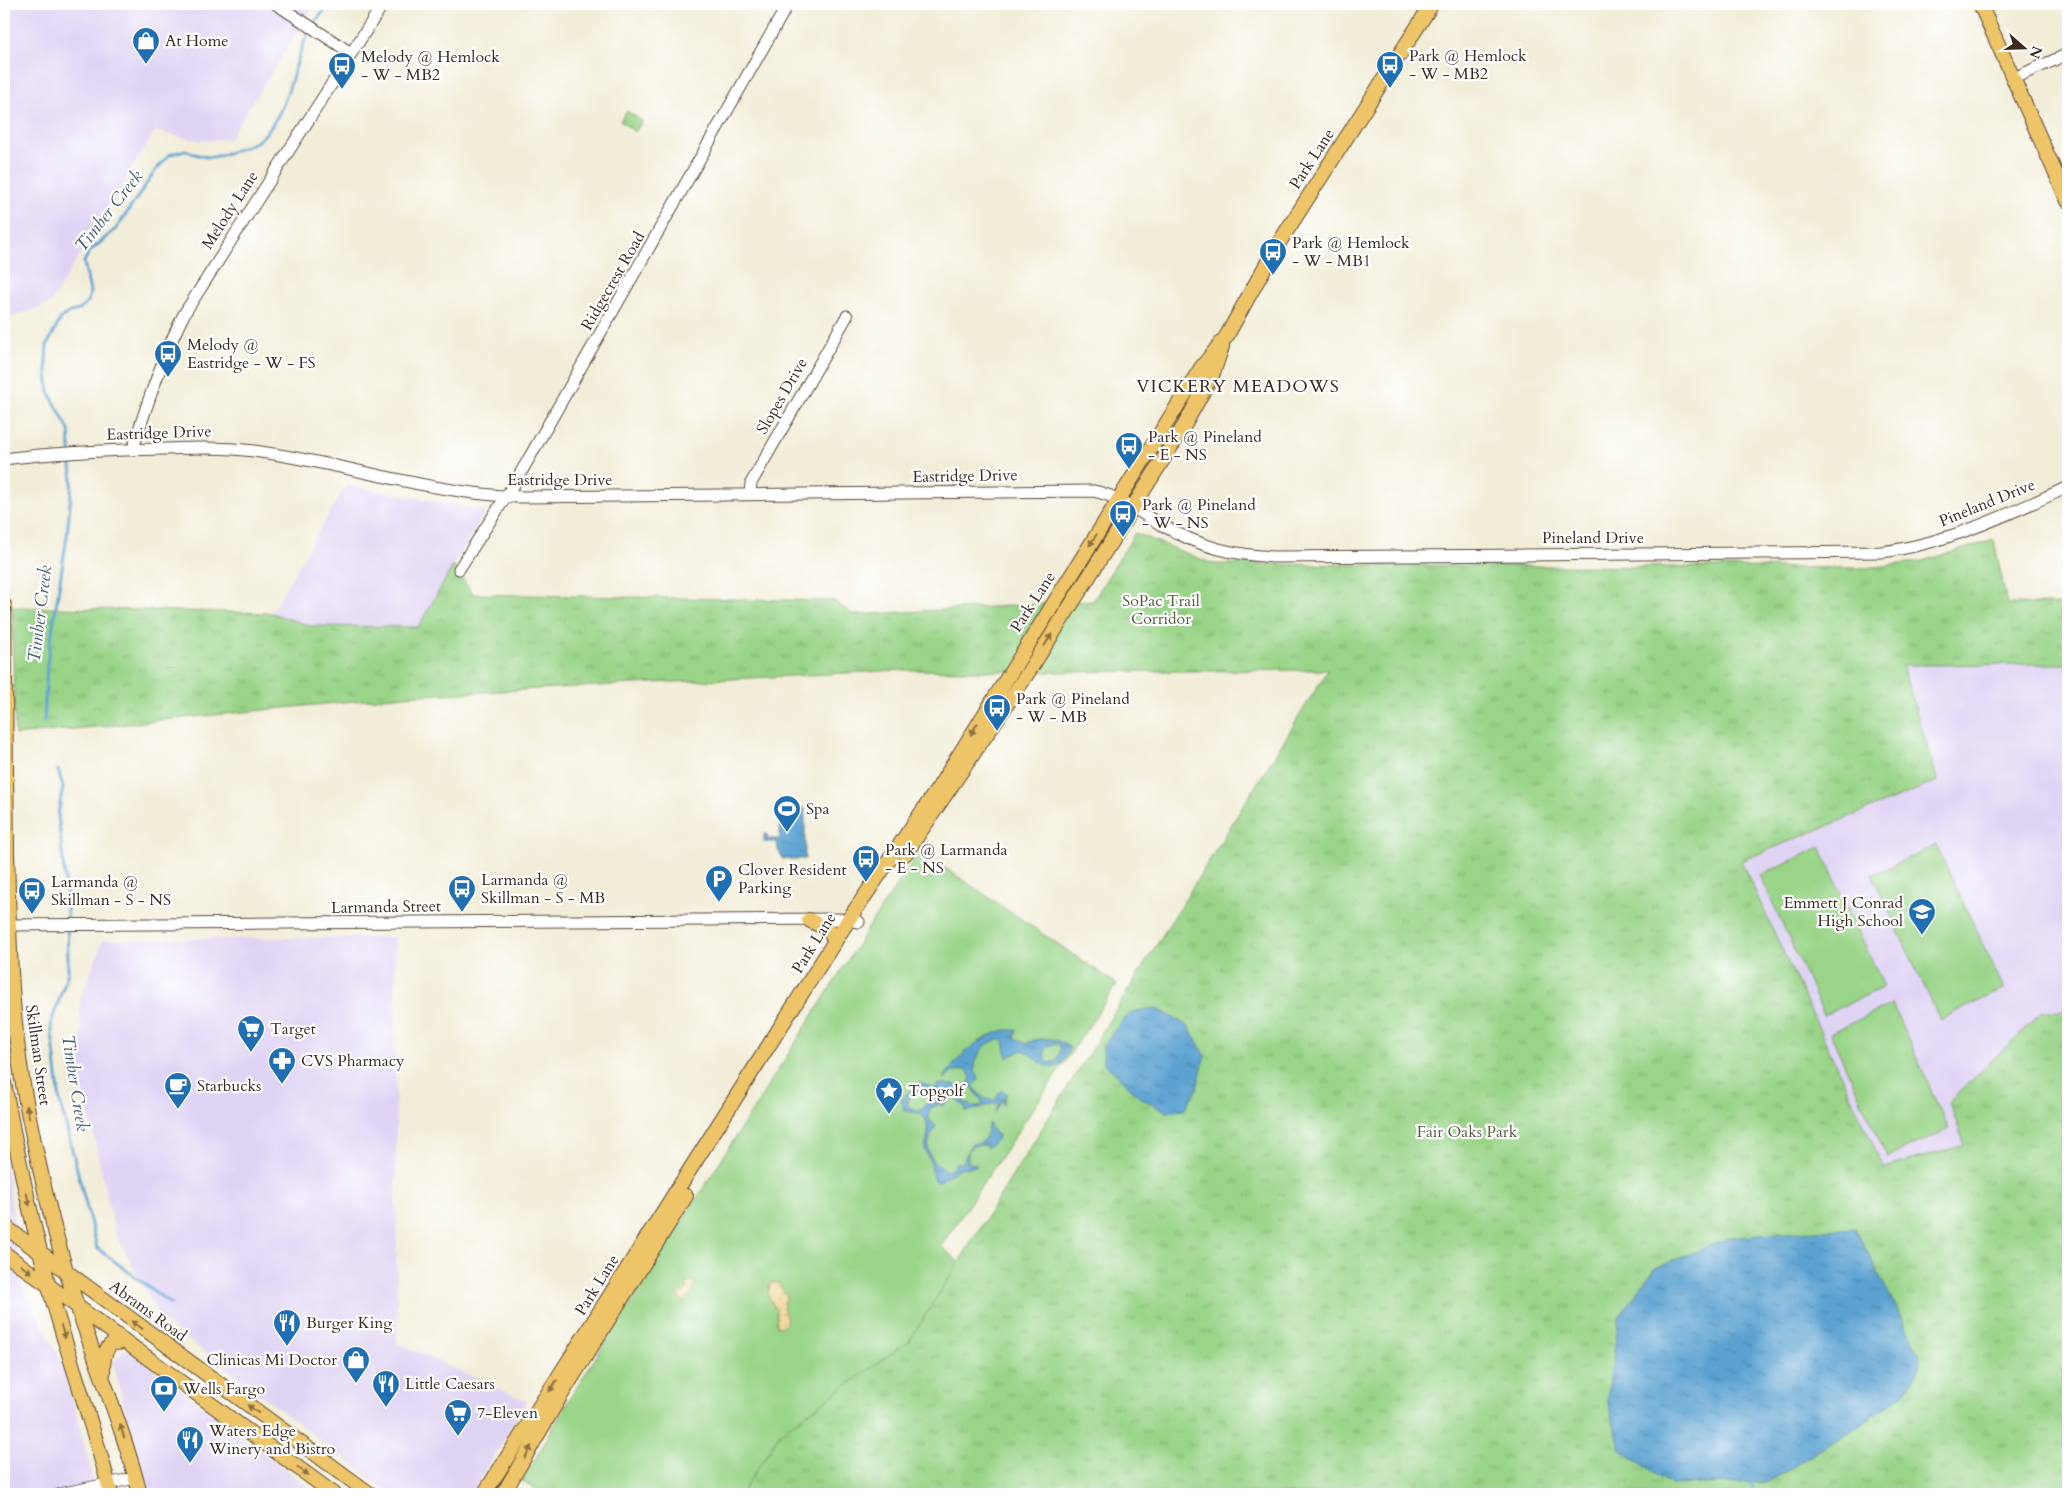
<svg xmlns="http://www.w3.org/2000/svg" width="2072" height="1498" font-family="Cardo,serif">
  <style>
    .built { fill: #e0d4f4 }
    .grass { fill: #99d488; stroke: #6a7f53 }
    .sand { fill: url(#sand-dots); stroke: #94825e }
    .park { fill: url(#park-tufts); stroke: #6a7f53 }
    .water { fill: url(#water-ripples); stroke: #4b6678; fill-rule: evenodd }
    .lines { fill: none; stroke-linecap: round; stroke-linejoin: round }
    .stream { stroke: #5ba2d1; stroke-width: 3 }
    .minor-casing { stroke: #56473a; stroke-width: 13 }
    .major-casing { stroke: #56473a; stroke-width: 16 }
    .minor { stroke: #fff; stroke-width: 11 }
    .major { stroke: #eec469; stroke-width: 14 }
    .oneway { fill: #8c6f40 }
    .labels { text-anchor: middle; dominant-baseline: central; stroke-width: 4.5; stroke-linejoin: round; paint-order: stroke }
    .poi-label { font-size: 16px; fill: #3b2a1e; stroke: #fff; text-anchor: start }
    .street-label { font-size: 16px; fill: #3b2a1e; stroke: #fff }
    .park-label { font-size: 16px; fill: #575d3e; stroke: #fff }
    .water-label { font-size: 18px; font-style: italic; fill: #49606f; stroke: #fff }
    .neighbourhood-label { font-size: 18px; letter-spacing: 1px; fill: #3b2a1e; stroke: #fff }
  </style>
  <defs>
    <pattern id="sand-dots" width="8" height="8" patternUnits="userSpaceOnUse" patternTransform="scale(1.25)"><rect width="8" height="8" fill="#eeda9e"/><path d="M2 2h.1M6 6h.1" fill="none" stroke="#cdbb88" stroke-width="1.8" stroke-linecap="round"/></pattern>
    <pattern id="park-tufts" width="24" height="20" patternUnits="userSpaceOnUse" patternTransform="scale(1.25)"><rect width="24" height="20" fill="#99d488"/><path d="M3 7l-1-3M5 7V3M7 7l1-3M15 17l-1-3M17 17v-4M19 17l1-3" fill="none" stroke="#85b675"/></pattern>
    <pattern id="water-ripples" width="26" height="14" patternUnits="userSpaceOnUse" patternTransform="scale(1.25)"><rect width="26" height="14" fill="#5ba2d1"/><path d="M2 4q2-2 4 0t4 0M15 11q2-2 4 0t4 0" fill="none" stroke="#4c84a9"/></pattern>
  </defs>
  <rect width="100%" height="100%" fill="#fff"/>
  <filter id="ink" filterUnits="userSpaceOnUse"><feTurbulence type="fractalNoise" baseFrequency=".02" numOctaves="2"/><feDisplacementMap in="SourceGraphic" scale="10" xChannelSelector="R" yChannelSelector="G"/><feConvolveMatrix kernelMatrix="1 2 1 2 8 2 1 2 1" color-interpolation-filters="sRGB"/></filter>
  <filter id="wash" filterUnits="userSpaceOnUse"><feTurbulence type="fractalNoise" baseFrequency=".0096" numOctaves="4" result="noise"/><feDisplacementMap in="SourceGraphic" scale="20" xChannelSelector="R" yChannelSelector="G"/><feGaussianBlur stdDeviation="1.12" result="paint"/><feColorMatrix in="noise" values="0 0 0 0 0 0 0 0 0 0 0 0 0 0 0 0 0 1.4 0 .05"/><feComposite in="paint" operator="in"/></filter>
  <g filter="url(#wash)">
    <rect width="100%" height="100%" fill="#f2edd8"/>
    <path class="built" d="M4 4H315L229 139 200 141 155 131 50 304 5 319Z
      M346 485 485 511 418 627 311 626 271 613Z
      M2068 664V1011H2043L1965 1145 1883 1168 1741 861 1938 781 1901 665Z
      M395 937 397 1343 527 1401 471 1494H391L161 1319 115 1233 81 1079 80 1000 103 940Z
      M4 1150 22 1285 64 1367 97 1494H4Z
      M126 1348 318 1494H147L113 1362Z"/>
    <path class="grass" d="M1936 845 2004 989 1940 1020 1872 875Z
      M1820 847 1884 987 1824 1015 1760 875Z
      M920 851 1117 984 941 1246 963 1266 911 1345 746 1494H542L523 1481 570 1398 872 922Z
      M1892 1004 1949 1129 1887 1157 1830 1033Z"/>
    <path class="sand" d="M693 1281 695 1283 694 1290 685 1301 681 1300 678 1295 680 1292 687 1290 686 1284Z
      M773 1282 778 1283 787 1296 783 1307C785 1315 791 1323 781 1327L777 1326 776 1311 768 1294 770 1284Z"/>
    <path class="park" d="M627 111 642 121 635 132 620 121Z
      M1135 533 1213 564 1865 568 1919 562 1994 540 2007 604H2068V664L1902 665 1938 781 1741 861 1884 1168 1965 1145 1949 1102 2043 1011H2068V1494H741L781 1432 910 1340 1328 670 1049 672 905 670 404 696 15 735 12 607 271 613 311 626 418 627 453 566 473 594 834 601 854 615 1093 601Z"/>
    <path class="water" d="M794 808H805V859H783L778 850 777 842H764V834H767L768 839H780V821L786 815 783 809H794Z
      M1156 1008 1188 1026 1205 1055 1197 1089 1184 1110 1167 1112 1141 1098 1103 1062V1046L1121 1022 1134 1011Z
      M1005 1030H1017L1015 1037 1025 1044C1039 1036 1058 1037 1070 1048L1061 1064 1052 1068C1040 1065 1033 1054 1022 1050L1007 1058 1004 1041C990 1035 975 1055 975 1068 975 1072 978 1076 979 1080L973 1085C979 1094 982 1100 994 1100L999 1095 997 1094 1002 1090 1007 1093 1003 1105V1098L995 1113 998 1104 996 1103 966 1112 965 1107 954 1097 943 1106 939 1104 929 1109V1119L936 1127C929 1135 925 1151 933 1161 936 1165 943 1167 946 1171L954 1167 956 1162 962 1164 971 1144 981 1143 985 1138 989 1123 994 1133 998 1135 997 1140 987 1148 985 1145 972 1146 968 1152V1163L976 1164V1167L960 1168 938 1182 933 1179 931 1164 925 1150 928 1132 926 1120 920 1113 904 1111 901 1099 919 1083 939 1089 936 1085C947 1081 957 1089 968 1084L971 1078 967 1070 953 1071 944 1079C954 1058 983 1035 1005 1030ZM1054 1044 1060 1045V1053L1056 1061 1048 1063C1045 1056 1042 1054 1047 1046ZM971 1086 983 1103 982 1105 973 1106 970 1104H966L957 1092 951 1090 960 1092ZM925 1091 928 1099 922 1110 913 1109 908 1106 907 1100 913 1092Z
      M1855 1228 1919 1352 1920 1365 1904 1393 1865 1422 1768 1482 1672 1485 1621 1450 1607 1400 1619 1317 1655 1268 1731 1237Z"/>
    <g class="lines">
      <path class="stream" d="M313 25 329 4
        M44 722 47 664 67 536 72 481 69 430 49 392 46 362 47 345 61 318 70 312 79 310 88 302 90 292 84 262 89 252 116 229 155 171 169 155 185 150C208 160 213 159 236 150 243 147 255 144 260 139 291 111 291 64 310 30
        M58 770 63 787 58 815 67 897 68 973 51 1023 60 1102 97 1248 171 1304
        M1751 1483 1753 1494"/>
    </g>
  </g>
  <g filter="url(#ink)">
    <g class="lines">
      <defs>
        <path id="minor" d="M276 4 351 53
          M2014 78 2068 54
          M133 449C147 403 162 358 184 314L383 4
          M4 459C58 452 112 450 166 449 196 448 224 447 254 451 344 463 431 494 522 497L1093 491C1120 496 1138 512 1162 525 1200 547 1232 555 1276 557L1881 552C1946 544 2009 514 2068 487
          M750 494 751 483 847 316
          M459 569 516 481 788 4
          M4 925 840 919 859 922
          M60 1494 135 1478"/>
        <path id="major" d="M1980 4 2068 201
          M4 605C5 687 6 769 7 851 9 933 10 1015 25 1096 36 1155 50 1216 67 1274 89 1348 121 1419 140 1494
          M905 854 1022 682 1140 496 1184 426 1213 373 1222 347
          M809 920 829 930 835 942
          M4 1083C16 1150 31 1217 48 1283 67 1354 93 1423 111 1494
          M4 1226 370 1494
          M4 1253 334 1494
          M103 1374C103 1363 103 1349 113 1343L125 1342
          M484 1494 849 919 939 787 1201 368 1226 337 1275 249 1432 4
          M503 1494 561 1395 686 1196"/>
      </defs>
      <use href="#minor" class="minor-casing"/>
      <use href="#major" class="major-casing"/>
      <use href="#minor" class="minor"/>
      <use href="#major" class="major"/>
    </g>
    <defs><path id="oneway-solid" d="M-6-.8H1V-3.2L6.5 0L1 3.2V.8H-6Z" transform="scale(1.25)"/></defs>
    <g class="oneway">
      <use href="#oneway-solid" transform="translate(1093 540) rotate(123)"/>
      <use href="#oneway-solid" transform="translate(1048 640) rotate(-58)"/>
      <use href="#oneway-solid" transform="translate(974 729) rotate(121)"/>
      <use href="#oneway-solid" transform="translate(28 1112) rotate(-102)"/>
      <use href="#oneway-solid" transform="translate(28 1199) rotate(77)"/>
      <use href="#oneway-solid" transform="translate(26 1269) rotate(35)"/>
      <use href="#oneway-solid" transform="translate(137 1325) rotate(-144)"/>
      <use href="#oneway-solid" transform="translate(63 1332) rotate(73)"/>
      <use href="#oneway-solid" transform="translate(553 1386) rotate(123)"/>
      <use href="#oneway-solid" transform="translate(253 1409) rotate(-144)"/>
      <use href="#oneway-solid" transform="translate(122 1431) rotate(-108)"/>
      <use href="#oneway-solid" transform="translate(528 1452) rotate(-62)"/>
      <use href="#oneway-solid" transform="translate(303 1471) rotate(36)"/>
    </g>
  </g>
  <defs>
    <symbol id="shop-pin" viewBox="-11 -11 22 30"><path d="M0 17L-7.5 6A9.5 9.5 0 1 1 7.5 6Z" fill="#1f6fb2" stroke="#fff"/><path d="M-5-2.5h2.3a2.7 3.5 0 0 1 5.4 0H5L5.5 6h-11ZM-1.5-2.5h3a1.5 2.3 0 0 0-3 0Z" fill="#fff"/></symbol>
    <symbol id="bus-pin" viewBox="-11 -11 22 30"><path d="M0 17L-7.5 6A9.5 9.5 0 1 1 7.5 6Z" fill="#1f6fb2" stroke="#fff"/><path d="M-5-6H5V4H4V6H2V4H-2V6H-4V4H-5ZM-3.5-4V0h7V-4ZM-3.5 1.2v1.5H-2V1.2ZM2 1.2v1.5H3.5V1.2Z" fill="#fff"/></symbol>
    <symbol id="stadium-pin" viewBox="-11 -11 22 30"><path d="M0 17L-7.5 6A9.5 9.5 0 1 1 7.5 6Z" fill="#1f6fb2" stroke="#fff"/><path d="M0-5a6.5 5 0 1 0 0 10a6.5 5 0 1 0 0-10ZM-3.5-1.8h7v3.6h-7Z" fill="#fff"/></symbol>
    <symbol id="parking-pin" viewBox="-11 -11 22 30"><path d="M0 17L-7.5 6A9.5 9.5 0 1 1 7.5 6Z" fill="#1f6fb2" stroke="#fff"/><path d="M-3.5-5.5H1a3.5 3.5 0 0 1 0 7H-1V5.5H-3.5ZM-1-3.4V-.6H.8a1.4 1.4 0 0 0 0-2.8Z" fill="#fff"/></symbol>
    <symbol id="school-pin" viewBox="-11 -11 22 30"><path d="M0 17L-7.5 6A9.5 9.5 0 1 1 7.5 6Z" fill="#1f6fb2" stroke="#fff"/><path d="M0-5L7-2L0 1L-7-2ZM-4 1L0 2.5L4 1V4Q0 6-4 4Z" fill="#fff"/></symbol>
    <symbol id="supermarket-pin" viewBox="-11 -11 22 30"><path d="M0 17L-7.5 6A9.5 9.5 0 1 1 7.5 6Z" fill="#1f6fb2" stroke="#fff"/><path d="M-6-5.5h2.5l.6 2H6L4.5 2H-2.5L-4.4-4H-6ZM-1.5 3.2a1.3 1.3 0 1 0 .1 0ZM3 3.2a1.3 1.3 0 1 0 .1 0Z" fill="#fff"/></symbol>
    <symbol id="pharmacy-pin" viewBox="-11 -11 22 30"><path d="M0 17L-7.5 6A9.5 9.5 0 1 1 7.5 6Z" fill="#1f6fb2" stroke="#fff"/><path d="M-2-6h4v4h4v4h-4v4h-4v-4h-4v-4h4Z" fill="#fff"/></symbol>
    <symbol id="cafe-pin" viewBox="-11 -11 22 30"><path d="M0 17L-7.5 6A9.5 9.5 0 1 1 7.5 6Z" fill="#1f6fb2" stroke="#fff"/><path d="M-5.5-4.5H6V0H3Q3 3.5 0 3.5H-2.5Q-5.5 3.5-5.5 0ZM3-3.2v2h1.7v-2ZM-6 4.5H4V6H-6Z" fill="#fff"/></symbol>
    <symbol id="sight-pin" viewBox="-11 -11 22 30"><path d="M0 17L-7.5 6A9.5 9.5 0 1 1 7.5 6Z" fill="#1f6fb2" stroke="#fff"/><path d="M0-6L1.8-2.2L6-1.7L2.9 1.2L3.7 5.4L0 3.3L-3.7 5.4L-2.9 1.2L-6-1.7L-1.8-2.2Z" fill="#fff"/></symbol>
    <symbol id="restaurant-pin" viewBox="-11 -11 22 30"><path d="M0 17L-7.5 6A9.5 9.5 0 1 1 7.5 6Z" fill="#1f6fb2" stroke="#fff"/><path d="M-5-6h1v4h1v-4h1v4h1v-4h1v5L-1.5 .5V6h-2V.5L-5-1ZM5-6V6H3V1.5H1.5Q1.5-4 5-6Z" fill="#fff"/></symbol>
    <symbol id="bank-pin" viewBox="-11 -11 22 30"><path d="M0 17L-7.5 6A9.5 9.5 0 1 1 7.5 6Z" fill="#1f6fb2" stroke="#fff"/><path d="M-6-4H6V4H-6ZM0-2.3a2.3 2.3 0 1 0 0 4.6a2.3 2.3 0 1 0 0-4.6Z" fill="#fff"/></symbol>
  </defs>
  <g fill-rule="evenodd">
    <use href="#shop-pin" x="130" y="25" width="32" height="43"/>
    <use href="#bus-pin" x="1374" y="49" width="32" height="43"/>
    <use href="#bus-pin" x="326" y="50" width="32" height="43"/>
    <use href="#bus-pin" x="1257" y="236" width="32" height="43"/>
    <use href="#bus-pin" x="152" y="338" width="32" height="43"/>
    <use href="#bus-pin" x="1113" y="430" width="32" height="43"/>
    <use href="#bus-pin" x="1107" y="498" width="32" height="43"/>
    <use href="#bus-pin" x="981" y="692" width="32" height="43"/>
    <use href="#stadium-pin" x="771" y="793" width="32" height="43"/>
    <use href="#bus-pin" x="850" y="843" width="32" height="43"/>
    <use href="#parking-pin" x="703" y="863" width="32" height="43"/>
    <use href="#bus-pin" x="446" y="873" width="32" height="43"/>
    <use href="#bus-pin" x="16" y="875" width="32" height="43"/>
    <use href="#school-pin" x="1906" y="896" width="32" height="43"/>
    <use href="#supermarket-pin" x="235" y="1013" width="32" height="43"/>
    <use href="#pharmacy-pin" x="266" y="1045" width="32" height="43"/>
    <use href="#cafe-pin" x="162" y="1070" width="32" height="43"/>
    <use href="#sight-pin" x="873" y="1075" width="32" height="43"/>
    <use href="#restaurant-pin" x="271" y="1307" width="32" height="43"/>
    <use href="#shop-pin" x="340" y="1344" width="32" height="43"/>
    <use href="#restaurant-pin" x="370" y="1368" width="32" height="43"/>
    <use href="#bank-pin" x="148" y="1373" width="32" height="43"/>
    <use href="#supermarket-pin" x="442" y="1397" width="32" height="43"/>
    <use href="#restaurant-pin" x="174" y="1424" width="32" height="43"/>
  </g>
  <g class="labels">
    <g class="poi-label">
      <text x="165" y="41">At Home</text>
      <text x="1409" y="56">Park @ Hemlock<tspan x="1409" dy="18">- W - MB2</tspan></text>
      <text x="361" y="57">Melody @ Hemlock<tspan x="361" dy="18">- W - MB2</tspan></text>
      <text x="1292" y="243">Park @ Hemlock<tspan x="1292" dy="18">- W - MB1</tspan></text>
      <text x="187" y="345">Melody @<tspan x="187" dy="18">Eastridge - W - FS</tspan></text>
      <text x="1148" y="437">Park @ Pineland<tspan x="1148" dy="18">- E - NS</tspan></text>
      <text x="1142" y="505">Park @ Pineland<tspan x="1142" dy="18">- W - NS</tspan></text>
      <text x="1016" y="699">Park @ Pineland<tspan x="1016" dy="18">- W - MB</tspan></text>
      <text x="806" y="809">Spa</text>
      <text x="885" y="850">Park @ Larmanda<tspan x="885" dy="18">- E - NS</tspan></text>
      <text x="738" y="870">Clover Resident<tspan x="738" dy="18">Parking</tspan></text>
      <text x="481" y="880">Larmanda @<tspan x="481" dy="18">Skillman - S - MB</tspan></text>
      <text x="51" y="882">Larmanda @<tspan x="51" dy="18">Skillman - S - NS</tspan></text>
      <text x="1903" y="903" text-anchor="end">Emmett J Conrad<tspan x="1903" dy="18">High School</tspan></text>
      <text x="270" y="1029">Target</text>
      <text x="301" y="1061">CVS Pharmacy</text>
      <text x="197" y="1086">Starbucks</text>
      <text x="908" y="1091">Topgolf</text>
      <text x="306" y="1323">Burger King</text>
      <text x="337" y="1360" text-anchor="end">Clinicas Mi Doctor</text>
      <text x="405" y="1384">Little Caesars</text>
      <text x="183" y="1389">Wells Fargo</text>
      <text x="477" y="1413">7-Eleven</text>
      <text x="209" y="1431">Waters Edge<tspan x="209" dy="18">Winery and Bistro</tspan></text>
    </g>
    <g class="street-label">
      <text transform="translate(1312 159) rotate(-57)">Park Lane</text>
      <text transform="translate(230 210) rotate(-57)">Melody Lane</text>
      <text transform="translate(613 281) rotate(-60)">Ridgecrest Road</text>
      <text transform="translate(782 396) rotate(-60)">Slopes Drive</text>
      <text transform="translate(159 433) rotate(-2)">Eastridge Drive</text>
      <text transform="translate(965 476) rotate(-1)">Eastridge Drive</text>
      <text x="560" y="480">Eastridge Drive</text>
      <text transform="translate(1987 503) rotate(-22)">Pineland Drive</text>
      <text x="1593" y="538">Pineland Drive</text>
      <text transform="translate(1033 602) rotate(-57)">Park Lane</text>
      <text transform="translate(386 907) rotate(-1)">Larmanda Street</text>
      <text transform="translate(814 943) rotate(-58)">Park Lane</text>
      <text transform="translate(38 1055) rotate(82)">Skillman Street</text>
      <text transform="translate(597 1285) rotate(-58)">Park Lane</text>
      <text transform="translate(148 1311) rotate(36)">Abrams Road</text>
    </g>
    <g class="park-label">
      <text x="1161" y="601">SoPac Trail<tspan x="1161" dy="18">Corridor</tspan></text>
      <text x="1467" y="1132">Fair Oaks Park</text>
    </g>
    <g class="water-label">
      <text transform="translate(109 211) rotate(-52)">Timber Creek</text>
      <text transform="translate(40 614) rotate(-83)">Timber Creek</text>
      <text transform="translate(75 1083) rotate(81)">Timber Creek</text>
    </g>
    <g class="neighbourhood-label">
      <text x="1238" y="386">VICKERY MEADOWS</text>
    </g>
  </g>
  <rect width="2072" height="1498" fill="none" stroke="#fff" stroke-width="20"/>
  <g transform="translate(2024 48) rotate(110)" stroke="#ffffff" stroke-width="4" paint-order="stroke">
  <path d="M0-4L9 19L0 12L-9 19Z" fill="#3b2a1e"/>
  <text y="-8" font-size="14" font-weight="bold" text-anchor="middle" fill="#3b2a1e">N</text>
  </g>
</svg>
